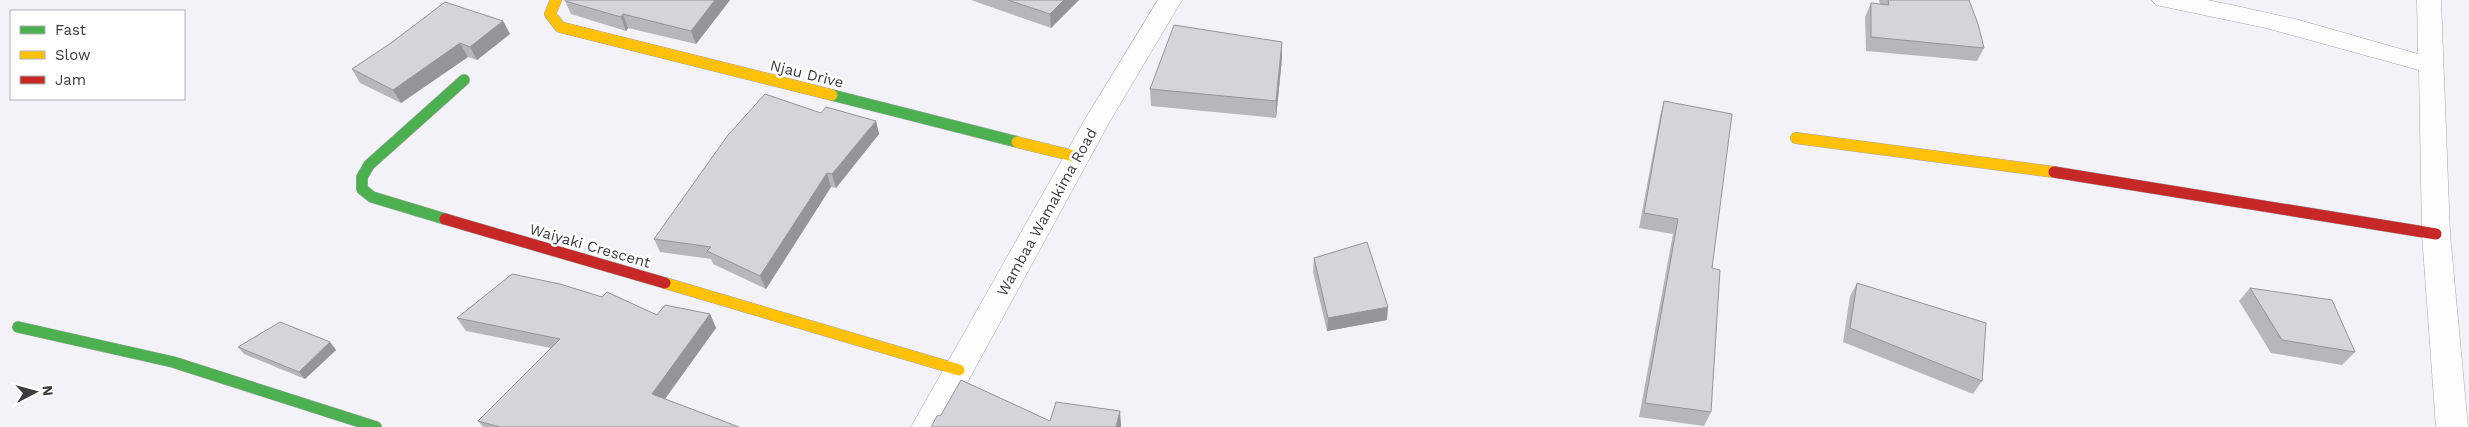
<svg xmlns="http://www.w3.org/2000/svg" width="2469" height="427" font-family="'Work Sans',sans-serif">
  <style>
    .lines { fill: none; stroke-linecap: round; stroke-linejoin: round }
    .street-casing { stroke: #a7a6ab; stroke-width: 1 }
    .fast-casing { stroke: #a7a6ab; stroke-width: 12 }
    .slow-casing { stroke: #a7a6ab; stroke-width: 12 }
    .jam-casing { stroke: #a7a6ab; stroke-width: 12 }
    .street { fill: #fdfdfe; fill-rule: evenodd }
    .fast { stroke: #4caf50; stroke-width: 11 }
    .slow { stroke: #ffc107; stroke-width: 11 }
    .jam { stroke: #c62828; stroke-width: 11 }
    .wall { fill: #b7b6bb }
    .shaded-wall { fill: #959498 }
    .building { fill: #d5d4d9; stroke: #959498 }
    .labels { text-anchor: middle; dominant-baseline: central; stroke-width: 5; stroke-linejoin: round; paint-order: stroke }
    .street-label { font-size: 15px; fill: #3b3a3e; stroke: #fff }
  </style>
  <rect width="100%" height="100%" fill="#f3f2f8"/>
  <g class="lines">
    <defs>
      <path id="street" d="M1158 0H1182L1110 121 943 427H911L1084 121Z
        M2152 0H2207L2232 5 2299 20 2418 54 2417 0H2441L2450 234 2468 427H2436L2422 234 2419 70 2266 28 2156 5Z"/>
      <path id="fast" d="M832 95 1017 142
        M445 219 372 197 362 189V177L369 165 464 80
        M18 327 173 362 376 427"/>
      <path id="slow" d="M556 0 550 14 560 27 832 95
        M1796 138 2054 172
        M1017 142 1078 157
        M665 283 959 370"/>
      <path id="jam" d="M2054 172 2436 234
        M445 219 665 283"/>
    </defs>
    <use href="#street" class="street-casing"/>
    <use href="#fast" class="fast-casing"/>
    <use href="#slow" class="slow-casing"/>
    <use href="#jam" class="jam-casing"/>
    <use href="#street" class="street"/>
    <use href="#fast" class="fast"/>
    <use href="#slow" class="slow"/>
    <use href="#jam" class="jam"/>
  </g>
  <path class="wall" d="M565 0H730L696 44 628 28 626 31 571 14 565 1Z
    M971 0H1079L1051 28Z
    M1879 0H1969L1984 48 1977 61 1866 51 1865 17 1871 3 1880 4Z
    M503 21 510 34 477 60 468 57 401 103 360 83 352 69Z
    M1282 42V58L1276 118 1151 106 1150 89Z
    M1664 101 1712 268 1711 412 1704 426 1639 417 1673 234 1639 228 1660 116Z
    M821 113 876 121 879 134 836 188 831 187 766 289 713 264 711 259 660 252 654 239Z
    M1314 258 1387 320 1327 331 1313 272Z
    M1857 283 1982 381 1973 394 1843 342 1850 296Z
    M2250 288 2355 352 2342 365 2271 353 2239 301Z
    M710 314 716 328 665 399 739 427H483L478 421 551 348 466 331 457 318Z
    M330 342 336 350 305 379 244 354 238 347Z"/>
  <path class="shaded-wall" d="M715 0H730L696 44 691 31Z
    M1064 0H1079L1051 28 1050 14Z
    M623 14 628 28 626 31 621 17Z
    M503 21 510 34 477 60 470 47Z
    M1282 42V58L1276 118V101Z
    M460 43 468 57 401 103 393 90Z
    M876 121 879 134 836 188 832 174Z
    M827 173 831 187 766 289 760 276Z
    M1388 307 1387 320 1327 331 1328 318Z
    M710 314 716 328 659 407 652 394Z
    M330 342 336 350 305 379 299 372Z
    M1120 411 1121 424V427H1116Z"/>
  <path class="building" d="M565 0H715L691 31 623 14 621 17 565 1Z
    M1008 0H1064L1050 14Z
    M1888 0H1969L1978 24 1984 48 1871 37V3L1889 5Z
    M445 2 503 21 470 47 460 43 393 90 352 69 391 43Z
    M1174 25 1282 42 1276 101 1150 89Z
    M765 94 821 113 826 107 876 121 832 174 827 173 760 276 707 251 711 247 654 239 728 135Z
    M1664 101 1732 114 1712 268 1720 270 1711 412 1645 403 1678 219 1644 213Z
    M1367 242 1388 307 1328 318 1314 258Z
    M512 274 560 284 602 297 607 292 657 315 665 305 710 314 652 394 739 427H500L478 421 560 339 457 318Z
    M1857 283 1986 323 1982 381 1850 328Z
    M2250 288 2332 300 2355 352 2282 340Z
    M280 322 330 342 299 372 238 347Z
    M961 380 1050 421 1056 402 1120 411 1116 427H931L937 416 941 415Z"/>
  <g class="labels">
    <g class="street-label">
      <text transform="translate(807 74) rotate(14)">Njau Drive</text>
      <text transform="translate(1047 212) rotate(-61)">Wambaa Wamakima Road</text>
      <text transform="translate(590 246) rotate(16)">Waiyaki Crescent</text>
    </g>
  </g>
  <rect x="10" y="10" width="175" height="90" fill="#ffffff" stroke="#b1b0b2"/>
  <rect x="20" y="26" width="25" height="8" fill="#4caf50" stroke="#b1b0b2"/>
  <text x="55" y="35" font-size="15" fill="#3b3a3e">Fast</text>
  <rect x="20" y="51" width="25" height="8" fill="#ffc107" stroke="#b1b0b2"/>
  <text x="55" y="60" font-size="15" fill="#3b3a3e">Slow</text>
  <rect x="20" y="76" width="25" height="8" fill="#c62828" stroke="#b1b0b2"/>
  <text x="55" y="85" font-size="15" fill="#3b3a3e">Jam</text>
  <g transform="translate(35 392) rotate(84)" stroke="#ffffff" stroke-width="4" paint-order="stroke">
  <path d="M0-4L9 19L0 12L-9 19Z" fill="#3b3a3e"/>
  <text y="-8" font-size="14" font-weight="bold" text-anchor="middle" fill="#3b3a3e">N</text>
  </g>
</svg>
